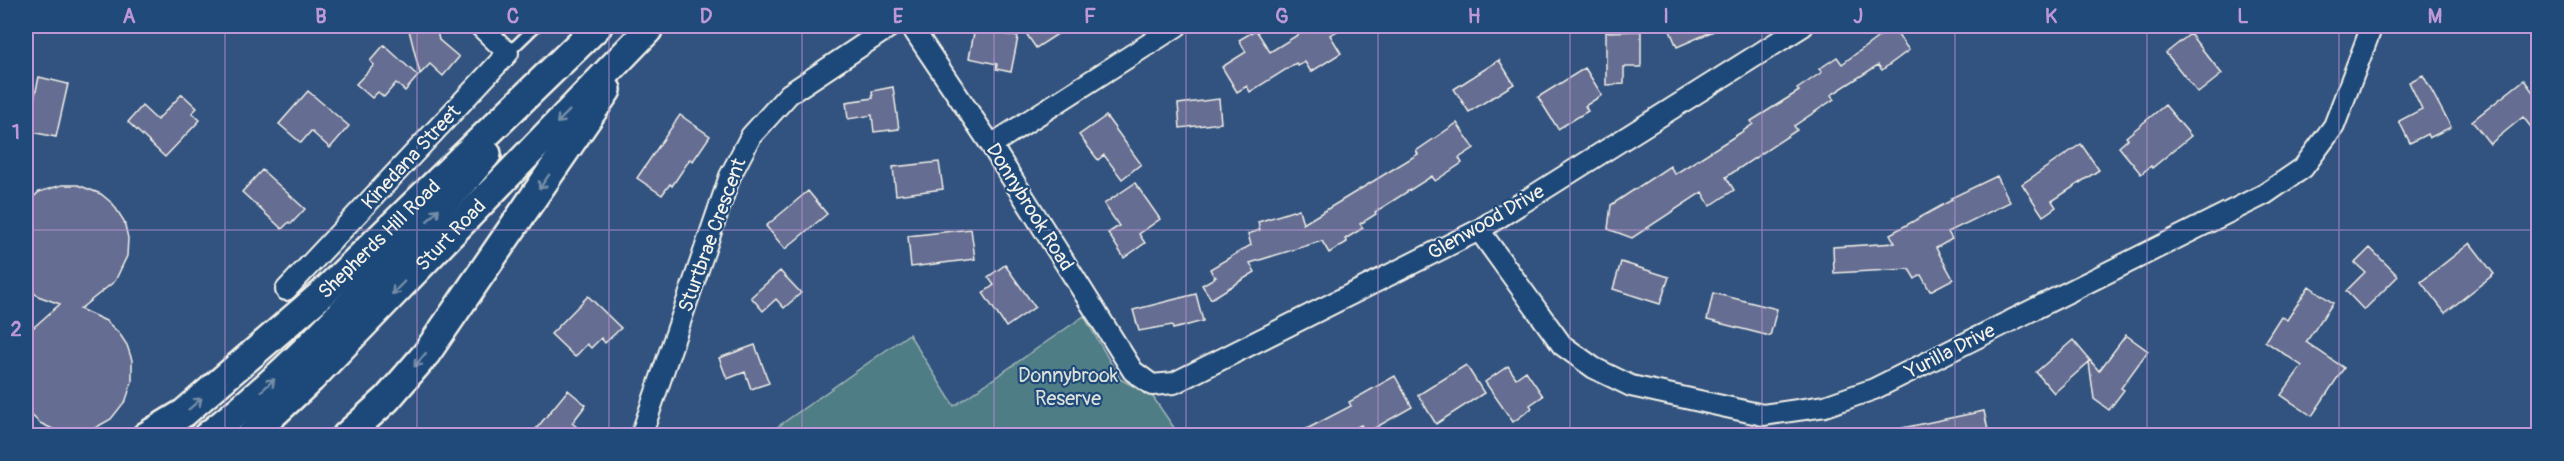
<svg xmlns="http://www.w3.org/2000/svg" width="2564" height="461" font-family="Pangolin,sans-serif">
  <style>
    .green { fill: #507d86; stroke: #a2b7b7; stroke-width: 1.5 }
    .building { fill: #656d92; stroke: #f4f1e8; stroke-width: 1.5 }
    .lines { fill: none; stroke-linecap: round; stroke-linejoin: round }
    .service-casing { stroke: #f4f1e8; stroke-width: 14 }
    .minor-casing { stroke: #f4f1e8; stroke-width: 24 }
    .secondary-casing { stroke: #f4f1e8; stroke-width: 32 }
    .service { stroke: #1f4a7a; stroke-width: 9 }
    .minor { stroke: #1f4a7a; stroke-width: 20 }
    .secondary { stroke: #1f4a7a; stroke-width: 27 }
    .oneway { stroke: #748da6 }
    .grid { fill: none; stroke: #be98d6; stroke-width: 1.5; stroke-opacity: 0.55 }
    .labels { text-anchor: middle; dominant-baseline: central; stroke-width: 4.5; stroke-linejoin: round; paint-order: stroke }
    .street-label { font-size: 20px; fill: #f4f1e8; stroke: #1f4a7a }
    .park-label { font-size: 20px; fill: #dbe0d9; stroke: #1f4a7a }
    .neatline { fill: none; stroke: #be98d6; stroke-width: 2 }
    .grid-label { font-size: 20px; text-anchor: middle; font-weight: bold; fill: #be98d6 }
  </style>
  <rect width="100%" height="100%" fill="#325380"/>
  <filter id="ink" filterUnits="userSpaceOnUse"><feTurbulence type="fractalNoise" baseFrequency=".0167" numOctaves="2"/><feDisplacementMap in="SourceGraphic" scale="12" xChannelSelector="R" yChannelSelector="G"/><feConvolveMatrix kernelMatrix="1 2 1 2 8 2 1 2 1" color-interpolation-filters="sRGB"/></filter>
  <g filter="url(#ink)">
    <path class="green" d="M1084 316 1120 379 1153 397 1179 435H766L909 334 954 406Z"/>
    <path class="building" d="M408 26H436L439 40 459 57 443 76 430 64 420 74Z
      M1021 26H1070L1036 48Z
      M1312 26H1346L1330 35 1341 53 1311 72 1305 62 1298 66 1296 63 1250 92 1247 86 1237 92 1222 67 1246 52 1239 40 1256 30 1270 52Z
      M1668 26H1725L1677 47Z
      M1892 27 1909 50 1882 70 1878 65 1831 95 1834 99 1794 126 1797 130 1726 177 1734 190 1710 206 1702 192 1632 238 1608 229 1611 205 1670 166 1675 174 1740 133 1753 124 1751 121 1799 91 1797 89 1822 72 1819 69 1837 57 1842 64Z
      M975 28 1018 37 1011 72 996 69 997 64 969 58Z
      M1641 31V67H1624V84L1606 85V32Z
      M2190 34 2222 74 2198 93 2166 53Z
      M384 45 418 76 405 91 396 83 384 97 378 92 372 98 356 84 374 65 370 61Z
      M1499 60 1514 84 1469 112 1454 89Z
      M1585 68 1602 95 1585 106 1588 111 1558 129 1538 97Z
      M2423 75 2451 127 2429 138 2427 134 2410 143 2399 121 2422 109 2409 82Z
      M39 77 68 84 56 137 27 131Z
      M2524 80 2538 99V136L2523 117 2490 144 2472 121Z
      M893 87 899 129 874 132 872 115 848 119 846 102 873 98 872 91Z
      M308 91 349 126 330 148 311 131 301 143 279 124Z
      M182 94 197 108 192 113 200 120 165 157 128 122 142 106 157 120Z
      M1219 99 1221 123 1180 128 1178 104Z
      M2165 105 2191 136 2152 168 2151 166 2141 174 2119 147 2128 139 2126 137Z
      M680 115 710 136 693 161 690 159 672 186 670 184 662 195 637 178Z
      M1106 116 1141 164 1122 179 1104 155 1098 160 1079 135Z
      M1457 123 1474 148 1459 158 1462 163 1435 181 1432 176 1375 212 1376 214 1360 224 1363 228 1345 239 1347 242 1329 253 1322 241 1250 263 1255 272 1211 299 1202 285 1216 277 1213 275 1210 269 1251 245 1248 234 1260 230 1258 222 1299 209 1303 224 1418 154 1416 151Z
      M2081 144 2099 170 2052 201 2056 207 2043 216 2022 184Z
      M939 162 943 189 896 195 893 167Z
      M262 170 305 209 291 224 289 222 282 229 242 192Z
      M1997 176 2010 202 1948 232 1952 239 1936 248 1953 279 1930 291 1921 275 1915 279 1909 269 1834 273 1833 247 1895 243 1890 234 1952 200 1951 198Z
      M1135 183 1160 219 1139 234 1145 243 1124 258 1108 233 1119 226 1104 204Z
      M62 185H78L101 194 113 204 124 221 128 238 127 256 115 281 80 309 106 321 119 333 127 345 132 360V382L126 400 111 419 95 428 77 433 57 431 40 423 26 410V334L60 304 38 296 26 286V204L39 192Z
      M808 191 827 214 785 249 766 226Z
      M971 229 975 259 911 267 908 236Z
      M2470 243 2494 274 2445 313 2421 282Z
      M2370 248 2398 276 2364 310 2346 291 2365 272 2355 263Z
      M1621 262 1669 277 1660 304 1613 289Z
      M1005 265 1035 307 1006 327 983 293 994 285 988 277Z
      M780 271 801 293 784 308 776 299 763 311 751 297Z
      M2309 286 2333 303 2306 342 2344 368 2312 416 2281 395 2302 366 2265 341 2281 316 2287 320Z
      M1713 293 1777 309 1770 336 1707 320Z
      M1196 294 1203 321 1173 329 1172 325 1139 331 1133 310Z
      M588 296 621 328 605 343 601 338 591 348 587 344 575 357 551 334Z
      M2126 335 2148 351 2121 388 2124 390 2109 410 2094 399 2089 362 2054 393 2036 372 2073 340 2099 371Z
      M755 345 769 383 751 389 745 372 727 379 719 358Z
      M1466 365 1484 393 1436 424 1418 395Z
      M1508 366 1516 378 1526 371 1543 396 1530 405 1532 408 1513 422 1485 382Z
      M1395 376 1412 407 1366 433 1361 425 1341 435H1295L1351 406 1349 402Z
      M568 390 586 405 572 423 587 435H531Z
      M1984 411 1989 435H1903L1902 428Z"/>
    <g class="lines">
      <defs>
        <path id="service" d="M508 53 536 26"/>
        <path id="minor" d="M911 26 991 145 1133 371 1152 385 1174 383 1479 230 1803 26
          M991 145 1177 26
          M1479 230 1562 345 1594 368 1631 386 1763 415 1825 406 1874 389 2265 194 2303 168 2334 126 2372 26
          M286 290 508 53 480 26
          M641 436 730 176 751 136 789 94 891 26"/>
        <g id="secondary">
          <path id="s1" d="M146 436 184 413 324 292 598 26"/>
          <path d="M207 436C301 364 379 272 460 186L487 154"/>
          <path id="s2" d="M250 436 311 379 648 30"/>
          <path d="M346 436 387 399 426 354 607 90"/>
        </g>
      </defs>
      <use href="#service" class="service-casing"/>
      <use href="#minor" class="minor-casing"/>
      <use href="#secondary" class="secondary-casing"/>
      <use href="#service" class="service"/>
      <use href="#minor" class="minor"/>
      <use href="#secondary" class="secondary"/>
    </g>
    <defs><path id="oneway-shaft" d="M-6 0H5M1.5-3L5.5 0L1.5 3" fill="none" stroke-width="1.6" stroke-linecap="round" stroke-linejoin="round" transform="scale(1.5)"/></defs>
    <g class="oneway">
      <use href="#oneway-shaft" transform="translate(563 117) rotate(135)"/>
      <use href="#oneway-shaft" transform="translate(544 182) rotate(125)"/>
      <use href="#oneway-shaft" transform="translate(433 215) rotate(-47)"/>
      <use href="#oneway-shaft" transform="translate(398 288) rotate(134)"/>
      <use href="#oneway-shaft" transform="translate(420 360) rotate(130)"/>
      <use href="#oneway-shaft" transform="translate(268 385) rotate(-42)"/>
      <use href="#oneway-shaft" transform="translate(195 404) rotate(-41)"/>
    </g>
  </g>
  <path class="grid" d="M225 26V436M417 26V436M609 26V436M802 26V436M994 26V436M1186 26V436M1378 26V436M1570 26V436M1762 26V436M1955 26V436M2147 26V436M2339 26V436M26 230H2538"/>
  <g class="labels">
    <g class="street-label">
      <text transform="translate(411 157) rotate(-47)">Kinedana Street</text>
      <text transform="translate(1030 207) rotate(58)">Donnybrook Road</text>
      <text transform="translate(1486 222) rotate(-30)">Glenwood Drive</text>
      <text stroke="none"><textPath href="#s2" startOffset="284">Sturt Road</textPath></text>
      <text transform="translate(712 235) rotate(-70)">Sturtbrae Crescent</text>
      <text stroke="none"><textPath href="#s1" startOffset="306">Shepherds Hill Road</textPath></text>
      <text transform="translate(1950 351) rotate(-27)">Yurilla Drive</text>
    </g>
    <g class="park-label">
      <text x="1068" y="375">Donnybrook<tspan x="1068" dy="23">Reserve</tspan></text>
    </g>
  </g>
  <rect width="2564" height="461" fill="none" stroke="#1f4a7a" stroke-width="66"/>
  <rect x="33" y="33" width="2498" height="395" class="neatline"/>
  <g class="grid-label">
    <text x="129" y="23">A</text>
    <text x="321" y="23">B</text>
    <text x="513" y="23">C</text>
    <text x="706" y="23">D</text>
    <text x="898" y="23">E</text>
    <text x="1090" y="23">F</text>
    <text x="1282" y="23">G</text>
    <text x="1474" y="23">H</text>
    <text x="1666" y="23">I</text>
    <text x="1858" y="23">J</text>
    <text x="2051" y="23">K</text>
    <text x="2243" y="23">L</text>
    <text x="2435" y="23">M</text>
    <text x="16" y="139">1</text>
    <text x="16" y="336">2</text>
  </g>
</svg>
